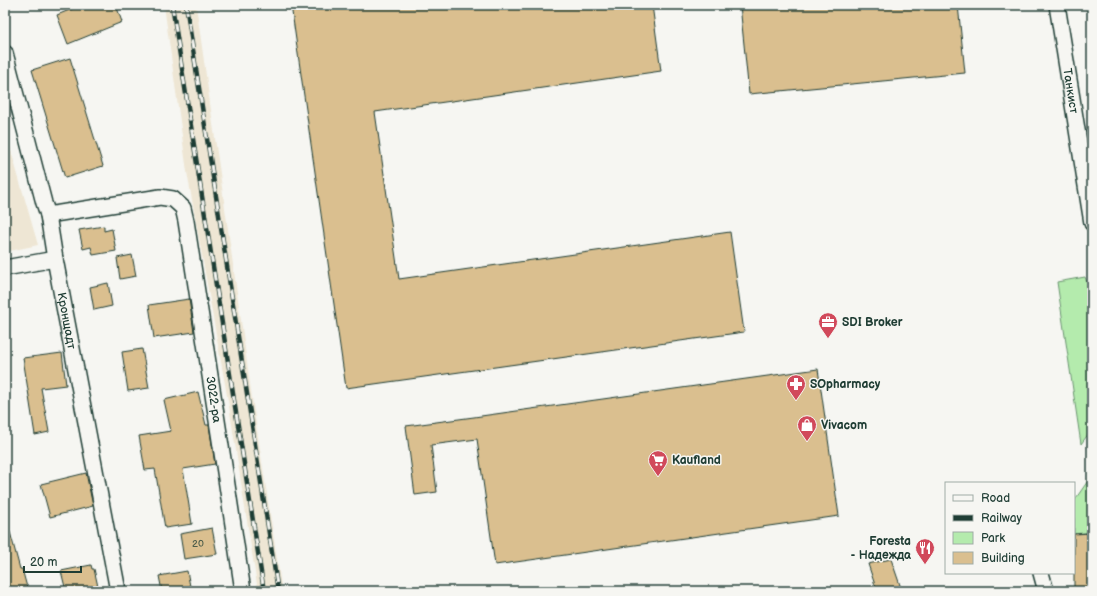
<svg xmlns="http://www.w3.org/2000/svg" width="1097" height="596" font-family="'Balsamiq Sans',sans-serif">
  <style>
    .built { fill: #eee6d4 }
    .green { fill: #b4ebad; stroke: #6a9470 }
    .building { fill: #dabf8f; stroke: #1f3d34 }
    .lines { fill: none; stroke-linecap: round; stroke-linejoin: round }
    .street-casing { stroke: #1f3d34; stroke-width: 18 }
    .street { stroke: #f6f6f2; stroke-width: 15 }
    .rail-casing { stroke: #1f3d34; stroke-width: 4.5 }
    .rail { stroke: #f6f6f2; stroke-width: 3; stroke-dasharray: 9; stroke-linecap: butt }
    .labels { text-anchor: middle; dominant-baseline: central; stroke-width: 3; stroke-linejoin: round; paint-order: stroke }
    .number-label { font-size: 10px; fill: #4e5e4b }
    .street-label { font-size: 12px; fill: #1f3d34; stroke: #f6f6f2 }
    .poi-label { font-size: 12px; font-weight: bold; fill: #1f3d34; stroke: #f6f6f2; text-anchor: start }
  </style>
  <rect width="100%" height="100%" fill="#f6f6f2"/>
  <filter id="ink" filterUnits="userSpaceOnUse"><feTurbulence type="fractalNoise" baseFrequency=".025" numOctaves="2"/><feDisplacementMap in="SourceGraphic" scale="8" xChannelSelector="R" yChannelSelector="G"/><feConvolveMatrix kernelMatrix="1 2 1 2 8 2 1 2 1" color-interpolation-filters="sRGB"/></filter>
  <g filter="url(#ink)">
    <path class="built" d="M164 5H196L252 398 282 591H258L230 412 187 172Z
      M5 130 38 245 5 252Z"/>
    <path class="green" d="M1085 277 1092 295V429L1081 444 1057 282Z
      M1092 475V532L1074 534V501Z"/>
    <path class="building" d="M82 5H116L122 22 68 44 57 15Z
      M291 5H652L661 71 375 112 399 279 730 232 744 332 346 388Z
      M740 5H958L965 73 749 94Z
      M70 58 103 166 65 178 32 70Z
      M104 226V231L112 229 116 251 93 255 91 247 83 249 79 230Z
      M132 255 136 276 120 279 117 258Z
      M108 283 112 306 94 310 90 287Z
      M189 299 194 332 154 338 149 305Z
      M142 349 149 388 128 391 122 352Z
      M62 353 66 385 41 388 49 432 35 435 23 358Z
      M818 369 839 516 495 565 477 439 431 445 437 492 415 495 406 426 474 417Z
      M198 392 206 425H209L215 464 183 469 192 524 165 528 155 469 145 470 139 436 171 431 164 400Z
      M86 473 93 506 50 517 41 484Z
      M212 528 217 554 184 559 180 534Z
      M5 532H10L20 569H22L28 591H5Z
      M1092 533V591H1074V534Z
      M891 559 902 591H877L868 564Z
      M91 565 92 569H94L99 591H66L61 571Z
      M187 571 191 591H162L159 576Z"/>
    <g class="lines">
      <defs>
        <g id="street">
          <path id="s1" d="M1057 5 1092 223"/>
          <path id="s2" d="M5 53 44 203 48 215 55 259 118 591"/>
          <path id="s3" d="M48 215 160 197 173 199 183 208 186 221 227 485 243 591"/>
          <path d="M5 268 55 259"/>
          <path d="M1041 573 1046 591"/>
        </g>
      </defs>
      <use href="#street" class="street-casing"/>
      <use href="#street" class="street"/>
      <defs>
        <path id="rail" d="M172 5 264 591
          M186 5 278 591"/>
      </defs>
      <use href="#rail" class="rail-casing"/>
      <use href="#rail" class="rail"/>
    </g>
  </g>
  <defs>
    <symbol id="office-pin" viewBox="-11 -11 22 30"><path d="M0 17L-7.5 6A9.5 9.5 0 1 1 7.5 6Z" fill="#d1495b" stroke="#f6f6f2"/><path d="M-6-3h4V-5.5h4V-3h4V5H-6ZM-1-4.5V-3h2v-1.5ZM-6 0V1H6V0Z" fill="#fff"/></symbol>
    <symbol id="pharmacy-pin" viewBox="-11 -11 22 30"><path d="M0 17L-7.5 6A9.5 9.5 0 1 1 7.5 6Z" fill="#d1495b" stroke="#f6f6f2"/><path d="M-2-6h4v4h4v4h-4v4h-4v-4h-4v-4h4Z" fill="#fff"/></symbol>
    <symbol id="shop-pin" viewBox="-11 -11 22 30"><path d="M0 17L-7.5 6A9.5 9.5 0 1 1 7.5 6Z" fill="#d1495b" stroke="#f6f6f2"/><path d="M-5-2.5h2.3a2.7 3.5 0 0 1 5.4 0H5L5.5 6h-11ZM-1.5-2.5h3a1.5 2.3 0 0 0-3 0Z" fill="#fff"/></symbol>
    <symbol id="supermarket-pin" viewBox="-11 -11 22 30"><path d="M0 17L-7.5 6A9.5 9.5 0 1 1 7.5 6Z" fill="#d1495b" stroke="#f6f6f2"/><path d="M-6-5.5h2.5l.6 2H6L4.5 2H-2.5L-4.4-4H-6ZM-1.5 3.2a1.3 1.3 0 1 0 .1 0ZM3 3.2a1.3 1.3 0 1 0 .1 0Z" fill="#fff"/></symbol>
    <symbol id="restaurant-pin" viewBox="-11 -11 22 30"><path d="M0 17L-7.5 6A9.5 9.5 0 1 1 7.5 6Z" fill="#d1495b" stroke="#f6f6f2"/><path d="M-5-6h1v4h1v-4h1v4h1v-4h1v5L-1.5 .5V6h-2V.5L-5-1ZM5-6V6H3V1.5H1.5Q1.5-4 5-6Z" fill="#fff"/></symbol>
  </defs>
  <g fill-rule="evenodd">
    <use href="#office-pin" x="817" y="311" width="22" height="30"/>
    <use href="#pharmacy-pin" x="785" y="373" width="22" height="30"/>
    <use href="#shop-pin" x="796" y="414" width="22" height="30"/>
    <use href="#supermarket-pin" x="647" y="449" width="22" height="30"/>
    <use href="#restaurant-pin" x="914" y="537" width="22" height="30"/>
  </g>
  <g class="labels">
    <g class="number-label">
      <text x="198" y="544">20</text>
    </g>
    <g class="street-label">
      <text stroke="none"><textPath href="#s1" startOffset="87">Танкист</textPath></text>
      <text stroke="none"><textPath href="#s2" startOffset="275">Кронщадт</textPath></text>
      <text stroke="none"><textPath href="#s3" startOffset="334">3022-ра</textPath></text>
    </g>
    <g class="poi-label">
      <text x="842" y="322">SDI Broker</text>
      <text x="810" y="384">SOpharmacy</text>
      <text x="821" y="425">Vivacom</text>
      <text x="672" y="460">Kaufland</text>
      <text x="911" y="541" text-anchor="end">Foresta<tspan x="911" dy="14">- Надежда</tspan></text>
    </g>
  </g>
  <rect width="1097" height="596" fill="none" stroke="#f6f6f2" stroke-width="20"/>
  <rect x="10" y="10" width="1077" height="576" fill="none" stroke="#1f3d34" stroke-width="1.5" filter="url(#ink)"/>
  <rect x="945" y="482" width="130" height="92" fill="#f6f6f2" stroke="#a0aca6"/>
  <rect x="953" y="495" width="20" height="6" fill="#f6f6f2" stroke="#a0aca6"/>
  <text x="981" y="502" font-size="12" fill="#1f3d34">Road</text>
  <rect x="953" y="515" width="20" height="6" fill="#1f3d34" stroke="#a0aca6"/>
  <text x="981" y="522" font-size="12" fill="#1f3d34">Railway</text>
  <rect x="953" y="532" width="20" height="12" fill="#b4ebad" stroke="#a0aca6"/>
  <text x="981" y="542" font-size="12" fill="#1f3d34">Park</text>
  <rect x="953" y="552" width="20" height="12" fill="#dabf8f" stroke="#a0aca6"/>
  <text x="981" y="562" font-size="12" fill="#1f3d34">Building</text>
  <path d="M24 566v6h57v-6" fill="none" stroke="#1f3d34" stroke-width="2"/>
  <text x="30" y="566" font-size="12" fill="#1f3d34" stroke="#f6f6f2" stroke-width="3" paint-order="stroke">20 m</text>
</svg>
